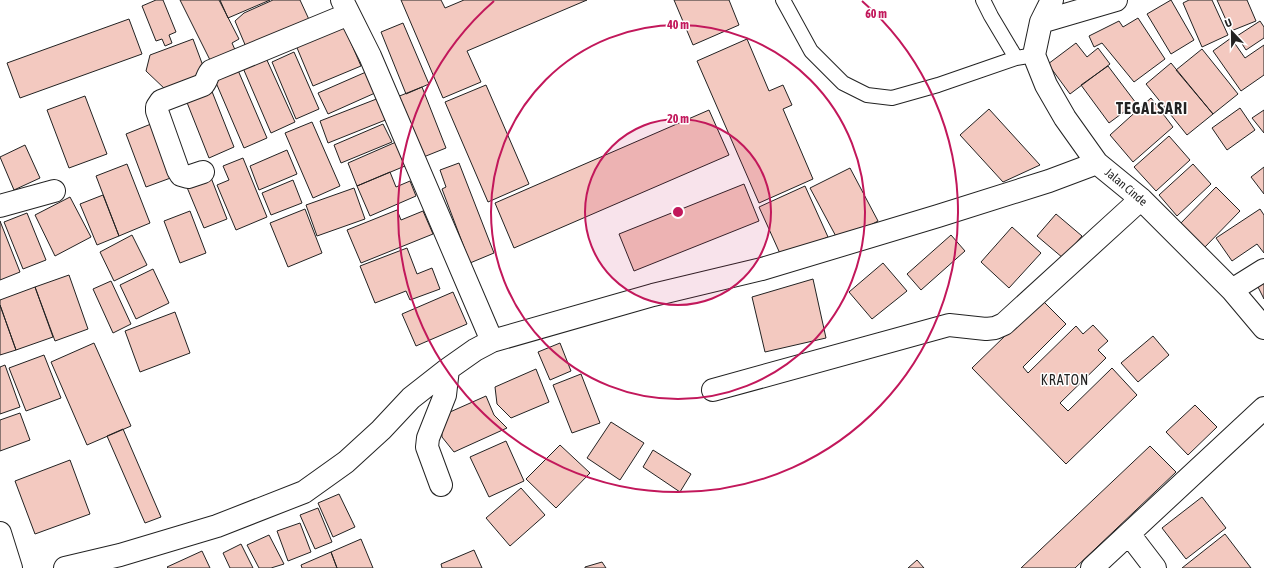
<svg xmlns="http://www.w3.org/2000/svg" width="1264" height="568" font-family="'Asap Condensed',sans-serif">
  <style>
    .building { fill: #f3c9c0; stroke: #222 }
    .lines { fill: none; stroke-linecap: round; stroke-linejoin: round }
    .lane-casing { stroke: #222; stroke-width: 16 }
    .street-casing { stroke: #222; stroke-width: 24 }
    .lane { stroke: #fff; stroke-width: 14 }
    .street { stroke: #fff; stroke-width: 22 }
    .ring { fill: none; stroke: #c2185b; stroke-width: 2 }
    .labels { text-anchor: middle; dominant-baseline: central; stroke-width: 3; stroke-linejoin: round; paint-order: stroke }
    .street-label { font-size: 12px; fill: #222; stroke: #fff }
    .quarter-label { font-size: 14px; letter-spacing: 1px; fill: #222; stroke: #fff }
    .district-label { font-size: 16px; font-weight: bold; letter-spacing: 1px; fill: #222; stroke: #fff }
    .centre { fill: #c2185b; stroke: #fff; stroke-width: 2 }
    .ring-label { font-size: 12px; text-anchor: middle; font-weight: bold; fill: #c2185b; stroke: #fff; stroke-width: 3; stroke-linejoin: round; paint-order: stroke }
  </style>
  <rect width="100%" height="100%" fill="#fff"/>
  <path class="building" d="M156 0H163L176 32 169 35 172 43 165 46 162 39 156 41 142 6Z
    M180 0H219L239 39 232 43 236 52 212 64Z
    M220 0H270L228 18Z
    M273 0H300L312 26 249 54 235 21 244 13Z
    M401 0H441L445 8 464 0H587L467 51 481 82 443 98Z
    M674 0H729L739 25 693 45Z
    M1171 0 1194 40 1171 54 1147 14Z
    M1189 0H1212L1228 35 1202 47 1183 3Z
    M1217 0H1247L1256 21 1231 31Z
    M1138 18 1165 59 1134 82 1102 43 1094 47 1089 36 1119 21 1123 27Z
    M129 19 142 54 20 98 7 63Z
    M1260 21 1264 27V38L1246 50 1237 36Z
    M342 22 361 66 313 86 295 43Z
    M403 23 429 84 406 94 381 32Z
    M1231 38 1245 58 1264 45V75L1241 91 1213 51Z
    M193 39 206 74 166 90 146 71 150 55Z
    M747 39 769 91 783 85 792 105 783 109 813 179 759 203 697 61Z
    M1076 43 1087 57 1098 48 1110 64 1070 94 1048 64Z
    M1202 49 1238 94 1213 114 1176 70Z
    M294 52 319 109 296 119 272 62Z
    M266 58 295 122 271 133 243 68Z
    M1171 63 1213 114 1187 135 1146 84Z
    M1108 66 1136 103 1109 123 1081 85Z
    M237 68 267 138 244 148 214 78Z
    M366 72 375 93 328 114 318 93Z
    M486 85 529 184 488 202 445 102Z
    M422 87 446 148 421 158 397 97Z
    M211 89 234 147 209 158 186 100Z
    M85 96 107 154 69 168 47 110Z
    M379 98 388 119 328 143 320 121Z
    M1151 98 1173 127 1133 162 1110 135Z
    M1240 108 1255 130 1227 150 1212 128Z
    M989 109 1040 165 1003 182 960 135Z
    M709 110 729 155 514 248 495 203Z
    M1264 110V133L1252 118Z
    M156 122 176 176 146 187 126 134Z
    M312 122 340 186 313 198 285 133Z
    M383 124 392 142 341 163 334 145Z
    M1169 136 1190 160 1156 191 1134 167Z
    M396 142 405 166 357 186 348 163Z
    M25 145 40 178 14 190 0 157Z
    M287 150 297 174 259 190 250 166Z
    M243 158 267 217 236 230 217 185 229 180 223 166Z
    M459 163 494 253 470 263 442 189 446 187 440 170Z
    M127 164 150 223 119 236 96 176Z
    M1193 164 1211 184 1177 216 1159 195Z
    M1264 167V194L1251 177Z
    M850 168 878 221 839 242 810 188Z
    M390 172 396 187 410 181 416 196 370 216 357 186Z
    M210 175 227 219 204 228 186 185Z
    M293 180 302 203 271 215 262 193Z
    M744 184 759 221 634 271 619 234Z
    M805 186 828 237 782 258 759 207Z
    M1216 187 1240 211 1203 249 1179 225Z
    M354 188 365 219 317 236 306 205Z
    M103 195 119 236 97 245 80 204Z
    M70 197 91 237 55 256 35 215Z
    M305 209 322 253 288 267 270 223Z
    M1260 209 1264 215V253L1257 244 1232 261 1216 238Z
    M397 210 401 220 423 211 433 234 361 263 347 230Z
    M190 211 206 253 180 263 164 221Z
    M27 213 46 260 23 269 4 222Z
    M1056 214 1082 236 1063 258 1037 236Z
    M0 221 20 272 0 280Z
    M1012 227 1041 253 1009 288 981 262Z
    M132 235 147 265 114 281 100 252Z
    M951 235 965 251 921 290 907 274Z
    M407 248 417 274 432 268 440 289 410 300 406 291 375 303 360 266Z
    M883 263 907 291 872 319 849 292Z
    M153 269 169 303 136 319 120 285Z
    M69 275 88 329 55 341 35 287Z
    M813 279 826 338 765 352 752 297Z
    M1264 279V299L1256 283Z
    M111 281 131 324 113 333 93 289Z
    M35 287 53 337 16 350 0 305V300Z
    M453 292 467 324 416 346 402 314Z
    M1042 300 1066 324 1023 367 1028 373 1076 326 1083 334 1093 325 1108 341 1098 350 1106 358 1060 403 1068 411 1112 368 1137 395 1066 464 972 368Z
    M0 305 16 350 0 355Z
    M175 312 190 353 140 372 125 331Z
    M1153 336 1169 355 1138 382 1121 363Z
    M94 343 131 426 87 445 51 362Z
    M560 343 571 371 550 380 538 352Z
    M44 355 61 398 26 411 9 368Z
    M5 365 20 407 0 414V367Z
    M536 369 549 402 511 418 497 404 495 387Z
    M581 374 600 423 572 433 553 385Z
    M486 396 494 415 507 428 454 452 442 437 441 416Z
    M1195 405 1217 427 1188 455 1166 432Z
    M20 413 30 440 0 451V420Z
    M611 422 644 443 620 480 587 458Z
    M123 429 161 517 145 523 107 436Z
    M506 441 524 481 489 497 470 457Z
    M560 445 590 473 556 508 526 479Z
    M1150 446 1176 472 1075 568H1021Z
    M653 450 691 474 680 492 643 467Z
    M70 460 90 514 35 534 15 481Z
    M521 488 545 515 510 546 486 518Z
    M339 494 355 527 333 537 318 503Z
    M1202 497 1226 528 1186 559 1162 528Z
    M318 508 332 542 315 549 300 515Z
    M300 523 311 552 288 561 277 531Z
    M1225 534 1251 568H1182Z
    M269 535 284 564 271 568H259L247 545Z
    M361 539 373 568H337L331 552Z
    M241 544 253 568H230L223 553Z
    M474 550 482 568H442L441 564Z
    M202 551 210 568H168L167 567Z
    M331 552 337 568H302L301 565Z
    M917 560 924 568H908Z
    M602 562 606 568H585V567Z"/>
  <g class="lines">
    <defs>
      <path id="lane" d="M783 0 811 51 843 83 867 95 892 98 938 85 1016 58 1034 55
        M983 0 991 16 1016 58"/>
      <path id="street" d="M342 0 370 56 492 341
        M1052 0 1041 22 1034 55 1046 85 1065 118 1097 163 1141 199 1232 290 1264 328
        M1041 22 1116 0
        M203 172 188 177 181 175 178 170 157 111V107L161 101 203 85C207 81 207 75 211 71L349 14
        M0 206 54 191
        M1232 290 1264 270
        M713 390 949 325 986 329 995 328 1004 324 1141 199
        M441 485 427 447 428 438 445 395 448 369
        M0 533 11 568
        M1129 534 1155 568
        M65 568 120 555 217 526 304 492 346 462 381 430 411 398 448 369 475 350 492 341 653 295 762 269 938 216 1049 181 1097 163
        M1092 568 1264 408"/>
    </defs>
    <use href="#lane" class="lane-casing"/>
    <use href="#street" class="street-casing"/>
    <use href="#lane" class="lane"/>
    <use href="#street" class="street"/>
  </g>
  <circle cx="678" cy="212" r="93" fill="#c2185b" fill-opacity=".12"/>
  <g class="ring">
    <circle cx="678" cy="212" r="93"/>
    <circle cx="678" cy="212" r="187"/>
    <path d="M862 1A280 280 0 1 1 494 1"/>
  </g>
  <g class="labels">
    <g class="street-label">
      <text transform="translate(1126 187) rotate(40)">Jalan Cinde</text>
    </g>
    <g class="quarter-label">
      <text x="1065" y="380">KRATON</text>
    </g>
    <g class="district-label">
      <text x="1152" y="108">TEGALSARI</text>
    </g>
  </g>
  <circle cx="678" cy="212" r="6" class="centre"/>
  <g class="ring-label">
    <text x="876" y="18">60 m</text>
    <text x="678" y="29">40 m</text>
    <text x="678" y="123">20 m</text>
  </g>
  <g transform="translate(1232 32) rotate(338)" stroke="#ffffff" stroke-width="3" paint-order="stroke">
  <path d="M0-3L7 15L0 10L-7 15Z" fill="#222222"/>
  <text y="-6" font-size="11" font-weight="bold" text-anchor="middle" fill="#222222">U</text>
  </g>
</svg>
